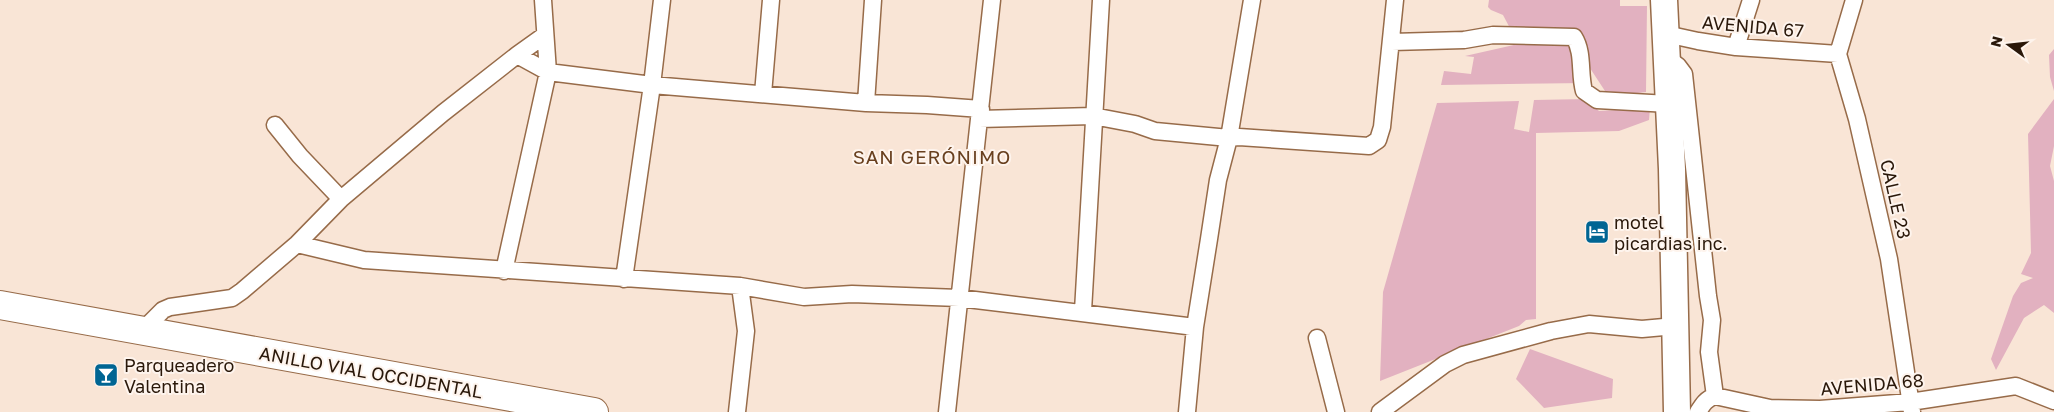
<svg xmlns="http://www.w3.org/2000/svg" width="2054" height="412" font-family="'Golos Text',sans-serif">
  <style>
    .green { fill: #e2b1c0 }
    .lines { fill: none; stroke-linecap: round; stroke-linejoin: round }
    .street-casing { stroke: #976b49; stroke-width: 19 }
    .primary-casing { stroke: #976b49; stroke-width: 29 }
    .highway-casing { stroke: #976b49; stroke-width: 30 }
    .street { stroke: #fff; stroke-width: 16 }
    .primary { stroke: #fff; stroke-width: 26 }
    .highway { stroke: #fff; stroke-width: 28 }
    .labels { text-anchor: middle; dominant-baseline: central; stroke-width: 4; stroke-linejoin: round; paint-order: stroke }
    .street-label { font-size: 18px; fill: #2a180a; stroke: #fef4ed }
    .poi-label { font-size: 18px; fill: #2a180a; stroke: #fef4ed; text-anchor: start }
    .neighbourhood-label { font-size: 19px; letter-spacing: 1px; fill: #69401f; stroke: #fef4ed }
  </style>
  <rect width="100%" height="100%" fill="#f9e5d6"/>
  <path class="green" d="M1489 0H1620V6H1647L1646 92 1629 94 1605 91 1584 59 1586 83 1441 85 1444 71 1471 74 1474 57 1465 56 1545 38 1512 32 1503 15 1491 10 1488 7Z
    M2054 49V91L2050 77 2049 55Z
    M1587 99 1599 111 1650 108 1649 120 1619 131 1536 133V319L1526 320 1519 326 1380 381 1383 292 1437 103 1519 101 1514 129 1529 132 1534 100Z
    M2054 99V146L2050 166 2054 181V313L2044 305 2024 318 1996 370 1991 359 2013 296 2021 283 2033 278 2021 274 2031 253 2028 134Z
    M1530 349 1613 379 1612 398 1544 408 1516 379Z"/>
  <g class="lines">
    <defs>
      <path id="street" d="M1854 0 1838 54 1857 119 1889 259 1912 412
        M1666 34 1698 41 1736 47 1838 54
        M1392 42 1464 40 1493 35 1574 37C1584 53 1579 73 1584 91L1597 100 1669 104
        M1736 47 1751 0
        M517 55 548 72 652 85 866 103 927 105 981 109
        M1667 58 1678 66 1684 74 1708 296 1712 320 1709 352 1715 396
        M763 94 771 0
        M866 103 873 0
        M979 119 1093 116 1135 124 1155 131 1229 138 1239 137 1369 146 1378 140 1382 127 1395 0
        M275 125 300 156 341 199
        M297 244 364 260 740 286 804 297 852 294 959 298 1195 327
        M504 271 548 72 543 0
        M624 279 652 85 662 0
        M1083 311 1101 0
        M142 331 163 310 170 307 232 298 242 291 297 244 341 199 443 113 517 55 545 35
        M1317 338 1336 412
        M737 412 746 331 740 286
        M947 412 992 0
        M1187 412 1195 327 1209 239 1218 180 1229 138 1252 0
        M1380 412 1445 364 1463 355 1551 331 1589 324 1642 329 1675 326
        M1698 412C1703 404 1706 399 1715 396L1770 408 1820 409 1910 402 2016 386 2054 401"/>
      <path id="primary" d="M1664 0 1672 169 1677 412"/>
      <path id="highway" d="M0 305 594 412"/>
    </defs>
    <use href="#street" class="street-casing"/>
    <use href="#primary" class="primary-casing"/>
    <use href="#highway" class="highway-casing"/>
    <use href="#street" class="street"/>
    <use href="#primary" class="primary"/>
    <use href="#highway" class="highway"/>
  </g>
  <defs>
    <symbol id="hotel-square" viewBox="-11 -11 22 22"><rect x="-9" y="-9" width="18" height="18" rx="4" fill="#006593" stroke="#fef4ed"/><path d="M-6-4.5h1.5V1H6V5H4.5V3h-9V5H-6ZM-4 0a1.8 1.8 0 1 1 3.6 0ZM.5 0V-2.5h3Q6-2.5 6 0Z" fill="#fff"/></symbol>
    <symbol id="bar-square" viewBox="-11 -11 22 22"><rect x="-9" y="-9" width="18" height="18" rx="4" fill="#006593" stroke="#fef4ed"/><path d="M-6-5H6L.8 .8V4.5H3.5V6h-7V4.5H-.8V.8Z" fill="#fff"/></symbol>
  </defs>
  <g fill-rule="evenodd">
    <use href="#hotel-square" x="1583" y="218" width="28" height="28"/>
    <use href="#bar-square" x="92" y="361" width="28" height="28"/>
  </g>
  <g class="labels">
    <g class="street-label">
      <text transform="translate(1753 26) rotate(5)">AVENIDA 67</text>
      <text transform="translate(1896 199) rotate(77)">CALLE 23</text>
      <text transform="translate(371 372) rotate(10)">ANILLO VIAL OCCIDENTAL</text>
      <text transform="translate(1872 384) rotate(-5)">AVENIDA 68</text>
    </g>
    <g class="poi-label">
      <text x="1614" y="222">motel<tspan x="1614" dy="21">picardias inc.</tspan></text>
      <text x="124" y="365">Parqueadero<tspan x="124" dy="21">Valentina</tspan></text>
    </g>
    <g class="neighbourhood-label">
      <text x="932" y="156">SAN GERÓNIMO</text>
    </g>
  </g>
  <g transform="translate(2009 45) rotate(285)" stroke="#fef4ed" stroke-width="4" paint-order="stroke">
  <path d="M0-4L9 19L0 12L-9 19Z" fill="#2a180a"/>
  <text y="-8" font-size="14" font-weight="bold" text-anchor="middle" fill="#2a180a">N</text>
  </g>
</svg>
